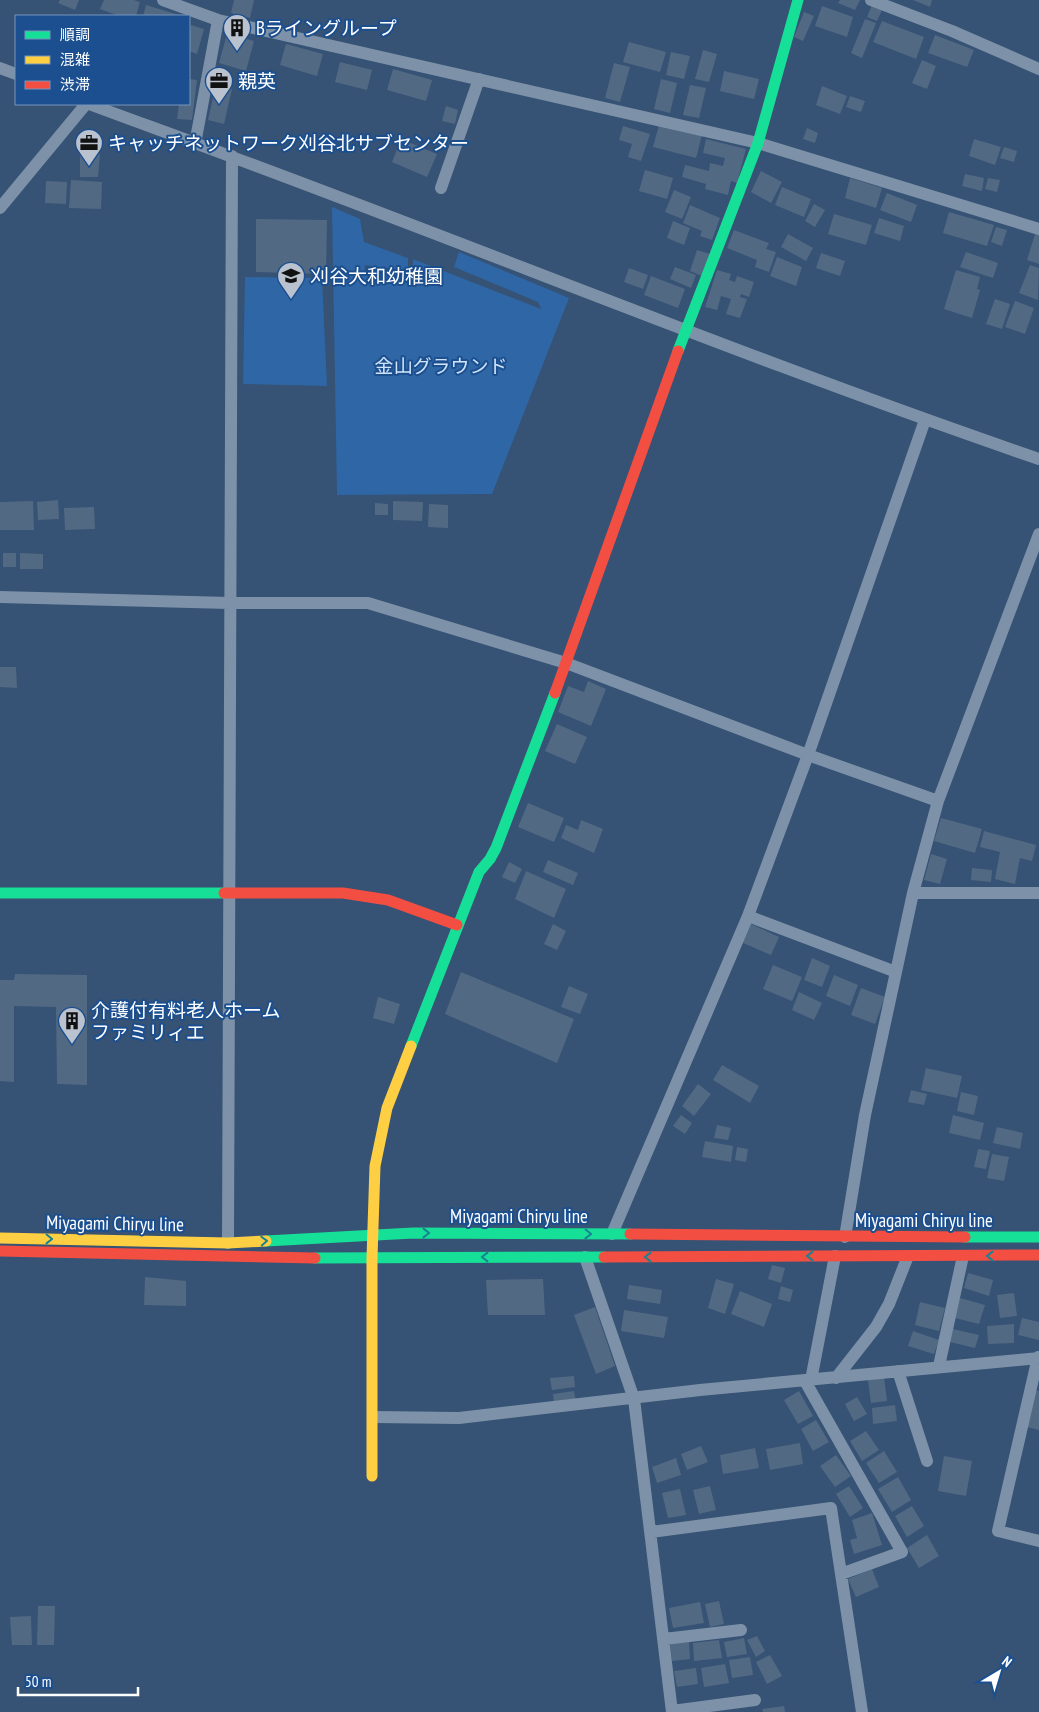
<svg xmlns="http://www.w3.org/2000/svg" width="1039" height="1712" font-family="'PT Sans Narrow','Noto Sans JP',sans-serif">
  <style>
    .green { fill: #2f66a5 }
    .building { fill: #526984 }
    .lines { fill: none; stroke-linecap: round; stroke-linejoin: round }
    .street { stroke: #7d92a8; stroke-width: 12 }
    .fast { stroke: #16e098; stroke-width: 11 }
    .slow { stroke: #ffcf43; stroke-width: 11 }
    .jam { stroke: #f24e42; stroke-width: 11 }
    .oneway { stroke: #198292 }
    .labels { text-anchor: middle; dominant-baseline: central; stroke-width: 4; stroke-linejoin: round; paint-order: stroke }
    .poi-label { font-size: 19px; fill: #fff; stroke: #1b4f8f; text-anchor: start }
    .park-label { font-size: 19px; fill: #cfe3fa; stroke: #1b4f8f }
    .street-label { font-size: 19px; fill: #fff; stroke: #1b4f8f }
  </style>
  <rect width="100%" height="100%" fill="#365274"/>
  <path class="green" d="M332 207 360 219 364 242 408 258V271L365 265 364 273 412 277 413 259 541 309 538 302 454 267 459 252 569 298 492 494 337 495Z
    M245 277 322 278 327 386 243 384Z"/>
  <path class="building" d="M60 0H79L75 10 58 3Z
    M104 0H134L140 2 136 16H119L100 9Z
    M234 0H254L250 18 231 13Z
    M840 0H860L855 10 838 3Z
    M913 0H932L930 7Z
    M146 5 182 16H143Z
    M872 5 882 10 877 21 867 17Z
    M822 6 853 17 847 37 815 26Z
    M804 12 814 16 803 41 794 37Z
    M865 19 876 23 862 58 851 53Z
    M882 21 924 37 916 59 873 42Z
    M191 25 204 29 197 54 189 51V33Z
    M227 34 254 41 246 71 219 63Z
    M935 35 974 50 967 67 928 53Z
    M629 42 666 52 660 72 623 62Z
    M286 44 323 54 317 76 280 65Z
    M703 50 717 54 709 82 695 79Z
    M671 52 690 56 684 79 666 75Z
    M922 60 936 66 927 89 912 83Z
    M340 62 372 70 367 90 335 82Z
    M614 63 630 67 620 102 605 98Z
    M393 69 432 80 426 101 387 90Z
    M724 71 759 79 754 99 720 91Z
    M189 79 197 80 192 120 177 119 179 104H189Z
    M661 79 677 83 670 113 654 109Z
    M216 85 232 89 224 124 208 120Z
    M690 85 706 88 699 118 683 115Z
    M822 86 847 96 840 114 816 105Z
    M850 96 865 101 861 112 846 107Z
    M446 106 458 110 455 124 442 121Z
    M659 125 702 135 696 158 653 147Z
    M623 126 650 134 641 161 628 157 632 144 619 140Z
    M807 128 818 133 815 143 803 139Z
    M401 139 437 154 427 177 392 162Z
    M706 139 746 149 737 183 731 181 728 195 705 189 706 184 682 177 685 165 709 171 710 163 723 166 725 158 703 153Z
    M974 139 1001 147 995 165 969 156Z
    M1004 147 1017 151 1014 162 1000 158Z
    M80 153 100 154 98 177H80Z
    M645 170 673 178 667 199 639 191Z
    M761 171 782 182 771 203 751 192Z
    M965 174 984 178 982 191 962 186Z
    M850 178 882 188 876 208 845 198Z
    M988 178 1000 180 997 192 985 189Z
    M71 180 102 182 101 209 69 208Z
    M46 181 67 182 66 204 45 203Z
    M782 187 811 199 804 217 775 205Z
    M674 190 691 197 682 219 665 212Z
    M887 193 917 205 911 222 880 210Z
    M814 204 825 210 815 227 805 221Z
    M690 205 720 218 712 240 700 236 702 231 683 223Z
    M949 212 994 225 987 246 943 233Z
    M834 214 872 225 866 245 828 234Z
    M879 218 904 226 900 241 874 233Z
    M256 219 327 220 326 274 256 272Z
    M673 221 690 228 684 245 667 238Z
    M996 227 1007 230 1002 246 991 242Z
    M734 230 769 243 766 249 776 252 769 272 755 267 757 260 727 248Z
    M788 234 813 248 806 261 781 247Z
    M1035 234 1039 235V264L1027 260Z
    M697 250 710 254 702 276 690 271Z
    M966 252 998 263 993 278 960 267Z
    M821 253 845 261 840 276 816 268Z
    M777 257 802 267 796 286 770 276Z
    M1030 265 1039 268 1038 300 1019 293Z
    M675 267 696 275 691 288 670 279Z
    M629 268 648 275 643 289 624 282Z
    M717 270 731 274 729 280 735 282 737 276 754 282 749 297 741 294 740 297 747 299 740 318 726 314 731 299 721 296 717 310 705 307Z
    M956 270 980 277 977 289 980 290 972 318 944 309Z
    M651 276 685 289 678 308 644 295Z
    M995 299 1010 304 1002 329 986 324Z
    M1015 301 1034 308 1025 334 1005 327Z
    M58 500 59 519 38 520 37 502Z
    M33 501 34 530H0V502Z
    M393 501 423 502 422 521 393 520Z
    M375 503 388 504V515H375Z
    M429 504 448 505V528L428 527Z
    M94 507 95 529 65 530 64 508Z
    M3 553H16V567H3Z
    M20 553 43 554V569H20Z
    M0 667H16L17 688 0 687Z
    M588 681 606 689 591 726 558 712 568 686 584 692Z
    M557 724 587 737 575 764 545 751Z
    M528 803 564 818 554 842 518 827Z
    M941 818 982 829 975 853 934 841Z
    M581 820 603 829 594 853 561 838 566 825 578 830Z
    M984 831 1036 845 1032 861 1020 858 1015 884 995 879 1000 852 980 847Z
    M931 854 947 859 940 884 924 880Z
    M548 860 578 873 573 885 543 872Z
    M509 862 522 869 515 883 502 877Z
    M972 868 992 870 991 882 971 880Z
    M526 871 566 889 554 918 515 899Z
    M553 924 566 931 557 950 544 944Z
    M751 924 779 937 771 955 743 943Z
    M812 958 830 966 822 987 804 980Z
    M773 965 802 977 792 1001 763 989Z
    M461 972 574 1019 557 1063 445 1014Z
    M15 974 87 975V1085L57 1084 56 1007 14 1006V1082L0 1081V980H14Z
    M834 975 858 985 850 1006 826 996Z
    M569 986 588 994 580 1014 561 1007Z
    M861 988 885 997 875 1024 851 1015Z
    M799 992 822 1003 814 1020 792 1010Z
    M378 997 400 1004 394 1024 373 1018Z
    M722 1065 759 1086 750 1103 713 1080Z
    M926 1068 962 1076 957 1098 921 1090Z
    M698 1084 711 1094 694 1116 682 1106Z
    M911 1090 927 1094 924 1105 908 1102Z
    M961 1092 978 1096 974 1115 957 1111Z
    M681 1115 692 1123 685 1134 673 1126Z
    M953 1115 984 1123 980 1140 949 1133Z
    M717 1125 731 1128 728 1140 714 1138Z
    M997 1127 1023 1133 1020 1149 993 1143Z
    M705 1141 733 1146 731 1162 702 1157Z
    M737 1147 748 1149 746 1162 735 1160Z
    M978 1149 990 1151 986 1169 974 1167Z
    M992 1154 1009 1157 1004 1181 987 1178Z
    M772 1265 785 1268 781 1283 768 1279Z
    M968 1273 993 1280 989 1296 964 1288Z
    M145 1277 186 1281V1306L144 1305Z
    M543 1279 545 1315H488L486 1280Z
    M716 1279 734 1284 725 1314 708 1308Z
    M629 1285 662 1290 660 1304 627 1299Z
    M781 1286 793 1290 790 1302 778 1299Z
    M740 1291 772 1304 764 1327 731 1314Z
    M1014 1293 1017 1316 1000 1318 997 1295Z
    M960 1298 985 1305 979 1324 955 1318Z
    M920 1302 945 1308 939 1331 915 1325Z
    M595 1307 615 1366 596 1374 574 1315Z
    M624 1310 668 1317 664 1338 621 1331Z
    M1022 1318 1039 1322V1340L1018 1335Z
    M1014 1324V1343L988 1344 987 1326Z
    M953 1329 979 1335 975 1348 950 1342Z
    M913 1331 939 1340 934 1354 908 1346Z
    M574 1376 575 1387 552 1390 550 1378Z
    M884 1377 887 1401 871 1403 868 1380Z
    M1034 1390 1039 1391V1430L1027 1427Z
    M574 1391 576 1401 554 1404 553 1394Z
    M799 1391 813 1416 798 1424 784 1400Z
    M857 1397 867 1414 854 1421 845 1404Z
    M895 1405 897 1421 873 1424 872 1408Z
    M816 1420 829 1442 813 1451 801 1429Z
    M866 1431 879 1450 862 1461 850 1441Z
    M800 1443 803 1464 770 1470 766 1449Z
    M701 1446 708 1462 687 1470 681 1454Z
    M755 1448 759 1468 723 1474 720 1455Z
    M884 1451 897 1472 879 1483 866 1463Z
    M836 1455 851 1476 835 1487 820 1466Z
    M944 1456 972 1461 966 1496 938 1491Z
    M676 1458 681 1475 657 1483 652 1467Z
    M898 1477 911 1500 892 1512 878 1489Z
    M710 1486 716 1510 699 1514 693 1490Z
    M849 1486 863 1508 850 1517 836 1494Z
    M680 1489 686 1515 668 1518 662 1493Z
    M912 1506 924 1526 907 1537 895 1516Z
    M872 1513 882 1545 854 1554 850 1540 857 1538 852 1520Z
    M927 1535 939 1556 919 1568 907 1548Z
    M872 1569 879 1587 856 1597 848 1579Z
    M719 1601 724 1624 710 1627 705 1604Z
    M700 1602 704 1623 673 1628 669 1608Z
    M38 1606H55L54 1645H37Z
    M31 1616 32 1645H12L10 1617Z
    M757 1636 765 1651 756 1657 747 1640Z
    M744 1638 747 1654 727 1657 724 1642Z
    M719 1640 722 1658 694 1661 693 1643Z
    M689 1642 690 1659 672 1661 670 1644Z
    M770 1655 782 1676 767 1684 756 1662Z
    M750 1657 753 1675 732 1678 729 1660Z
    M725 1664 729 1683 704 1687 701 1668Z
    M696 1668 698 1684 677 1687 674 1671Z
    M784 1706 785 1712H763L762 1709Z"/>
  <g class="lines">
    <path class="street" d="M163 0 218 20 758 143 1039 229
      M871 0 952 31 1039 69
      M0 68 16 74
      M89 104C137 122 185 139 232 157 502 257 767 366 1039 459
      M195 144 218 20
      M441 188 479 79
      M0 208 86 104
      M0 597 229 603H368L566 663 808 755 938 801
      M913 893H1039
      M748 916 896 972
      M612 1234 748 916 808 755 925 420
      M845 1237 865 1115 896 972 913 893 938 801 1039 534
      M228 1243 232 156
      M585 1257 634 1399 672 1712
      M1038 1357 998 1531 1039 1541
      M939 1366 963 1256
      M898 1371 927 1461
      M836 1378 876 1327 889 1304 908 1256
      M811 1380 835 1256
      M805 1381 902 1552 841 1574
      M373 1417 459 1418 700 1390 1039 1358
      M651 1532 831 1508 862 1712
      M664 1639 741 1630
      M672 1711 755 1700"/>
    <path class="fast" d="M678 351 758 143 798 0
      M0 893H224
      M411 1046 479 872 490 859 496 848 555 693
      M965 1237H1039
      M266 1241 413 1233 630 1234
      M315 1258 604 1257"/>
    <path class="slow" d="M0 1238 228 1243 266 1241
      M372 1476V1258L375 1166 387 1108 411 1046"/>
    <path class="jam" d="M555 693 678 351
      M224 893H343L388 900 457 925
      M630 1234 965 1237
      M0 1251 315 1258
      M604 1257 1039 1255"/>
  </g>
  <defs><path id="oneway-chevron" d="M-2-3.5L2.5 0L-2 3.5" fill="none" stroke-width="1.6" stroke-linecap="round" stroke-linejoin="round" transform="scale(1.25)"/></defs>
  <g class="oneway">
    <use href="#oneway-chevron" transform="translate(426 1233)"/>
    <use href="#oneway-chevron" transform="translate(588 1234) rotate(1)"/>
    <use href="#oneway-chevron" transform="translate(49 1239) rotate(1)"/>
    <use href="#oneway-chevron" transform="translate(264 1241) rotate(-3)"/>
    <use href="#oneway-chevron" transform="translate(810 1256) rotate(180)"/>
    <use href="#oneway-chevron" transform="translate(990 1256) rotate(180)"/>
    <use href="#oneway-chevron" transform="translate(485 1257) rotate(180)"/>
    <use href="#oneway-chevron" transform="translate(648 1257) rotate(180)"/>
  </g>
  <defs>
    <symbol id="building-pin" viewBox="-11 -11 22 30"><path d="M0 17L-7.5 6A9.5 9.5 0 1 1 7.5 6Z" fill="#b9c2ce" stroke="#1b4f8f"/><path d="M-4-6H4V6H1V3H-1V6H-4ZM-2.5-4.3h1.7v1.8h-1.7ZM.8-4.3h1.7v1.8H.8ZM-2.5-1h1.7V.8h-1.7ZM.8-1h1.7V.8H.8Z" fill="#111"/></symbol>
    <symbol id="office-pin" viewBox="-11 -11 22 30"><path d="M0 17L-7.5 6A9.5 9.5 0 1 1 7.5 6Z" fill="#b9c2ce" stroke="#1b4f8f"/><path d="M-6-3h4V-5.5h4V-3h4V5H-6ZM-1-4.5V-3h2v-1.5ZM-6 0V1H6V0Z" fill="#111"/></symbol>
    <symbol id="school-pin" viewBox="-11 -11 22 30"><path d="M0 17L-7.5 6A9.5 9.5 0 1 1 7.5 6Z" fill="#b9c2ce" stroke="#1b4f8f"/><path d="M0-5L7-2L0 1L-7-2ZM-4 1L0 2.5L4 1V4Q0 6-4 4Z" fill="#111"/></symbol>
  </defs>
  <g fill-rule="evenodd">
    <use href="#building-pin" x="221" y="12" width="32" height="43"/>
    <use href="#office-pin" x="203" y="65" width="32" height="43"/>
    <use href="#office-pin" x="73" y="127" width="32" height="43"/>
    <use href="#school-pin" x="275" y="260" width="32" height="43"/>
    <use href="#building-pin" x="56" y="1005" width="32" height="43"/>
  </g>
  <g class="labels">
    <g class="poi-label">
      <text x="256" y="28">Bライングループ</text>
      <text x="238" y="81">親英</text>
      <text x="108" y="143">キャッチネットワーク刈谷北サブセンター</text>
      <text x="310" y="276">刈谷大和幼稚園</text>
      <text x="91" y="1010">介護付有料老人ホーム<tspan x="91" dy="22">ファミリィエ</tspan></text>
    </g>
    <g class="park-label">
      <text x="441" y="366">金山グラウンド</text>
    </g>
    <g class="street-label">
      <text x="519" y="1216">Miyagami Chiryu line</text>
      <text x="924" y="1220">Miyagami Chiryu line</text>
      <text transform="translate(115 1223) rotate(1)">Miyagami Chiryu line</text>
    </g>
  </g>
  <rect x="15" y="15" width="175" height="90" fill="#1b4f8f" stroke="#7695bc"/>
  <rect x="25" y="31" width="25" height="8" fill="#16e098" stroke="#7695bc"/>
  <text x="60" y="40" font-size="15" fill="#ffffff">順調</text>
  <rect x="25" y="56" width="25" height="8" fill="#ffcf43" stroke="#7695bc"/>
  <text x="60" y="65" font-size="15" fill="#ffffff">混雑</text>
  <rect x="25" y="81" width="25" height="8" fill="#f24e42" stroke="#7695bc"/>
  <text x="60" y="90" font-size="15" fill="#ffffff">渋滞</text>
  <g transform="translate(999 1672) rotate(38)" stroke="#1b4f8f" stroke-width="4" paint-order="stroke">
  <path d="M0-4L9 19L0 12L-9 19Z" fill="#ffffff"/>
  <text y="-8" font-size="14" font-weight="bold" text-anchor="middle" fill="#ffffff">N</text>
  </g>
  <path d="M18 1687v8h120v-8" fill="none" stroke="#ffffff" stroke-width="2.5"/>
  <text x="25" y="1687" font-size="15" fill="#ffffff" stroke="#1b4f8f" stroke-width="4" paint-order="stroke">50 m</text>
</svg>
